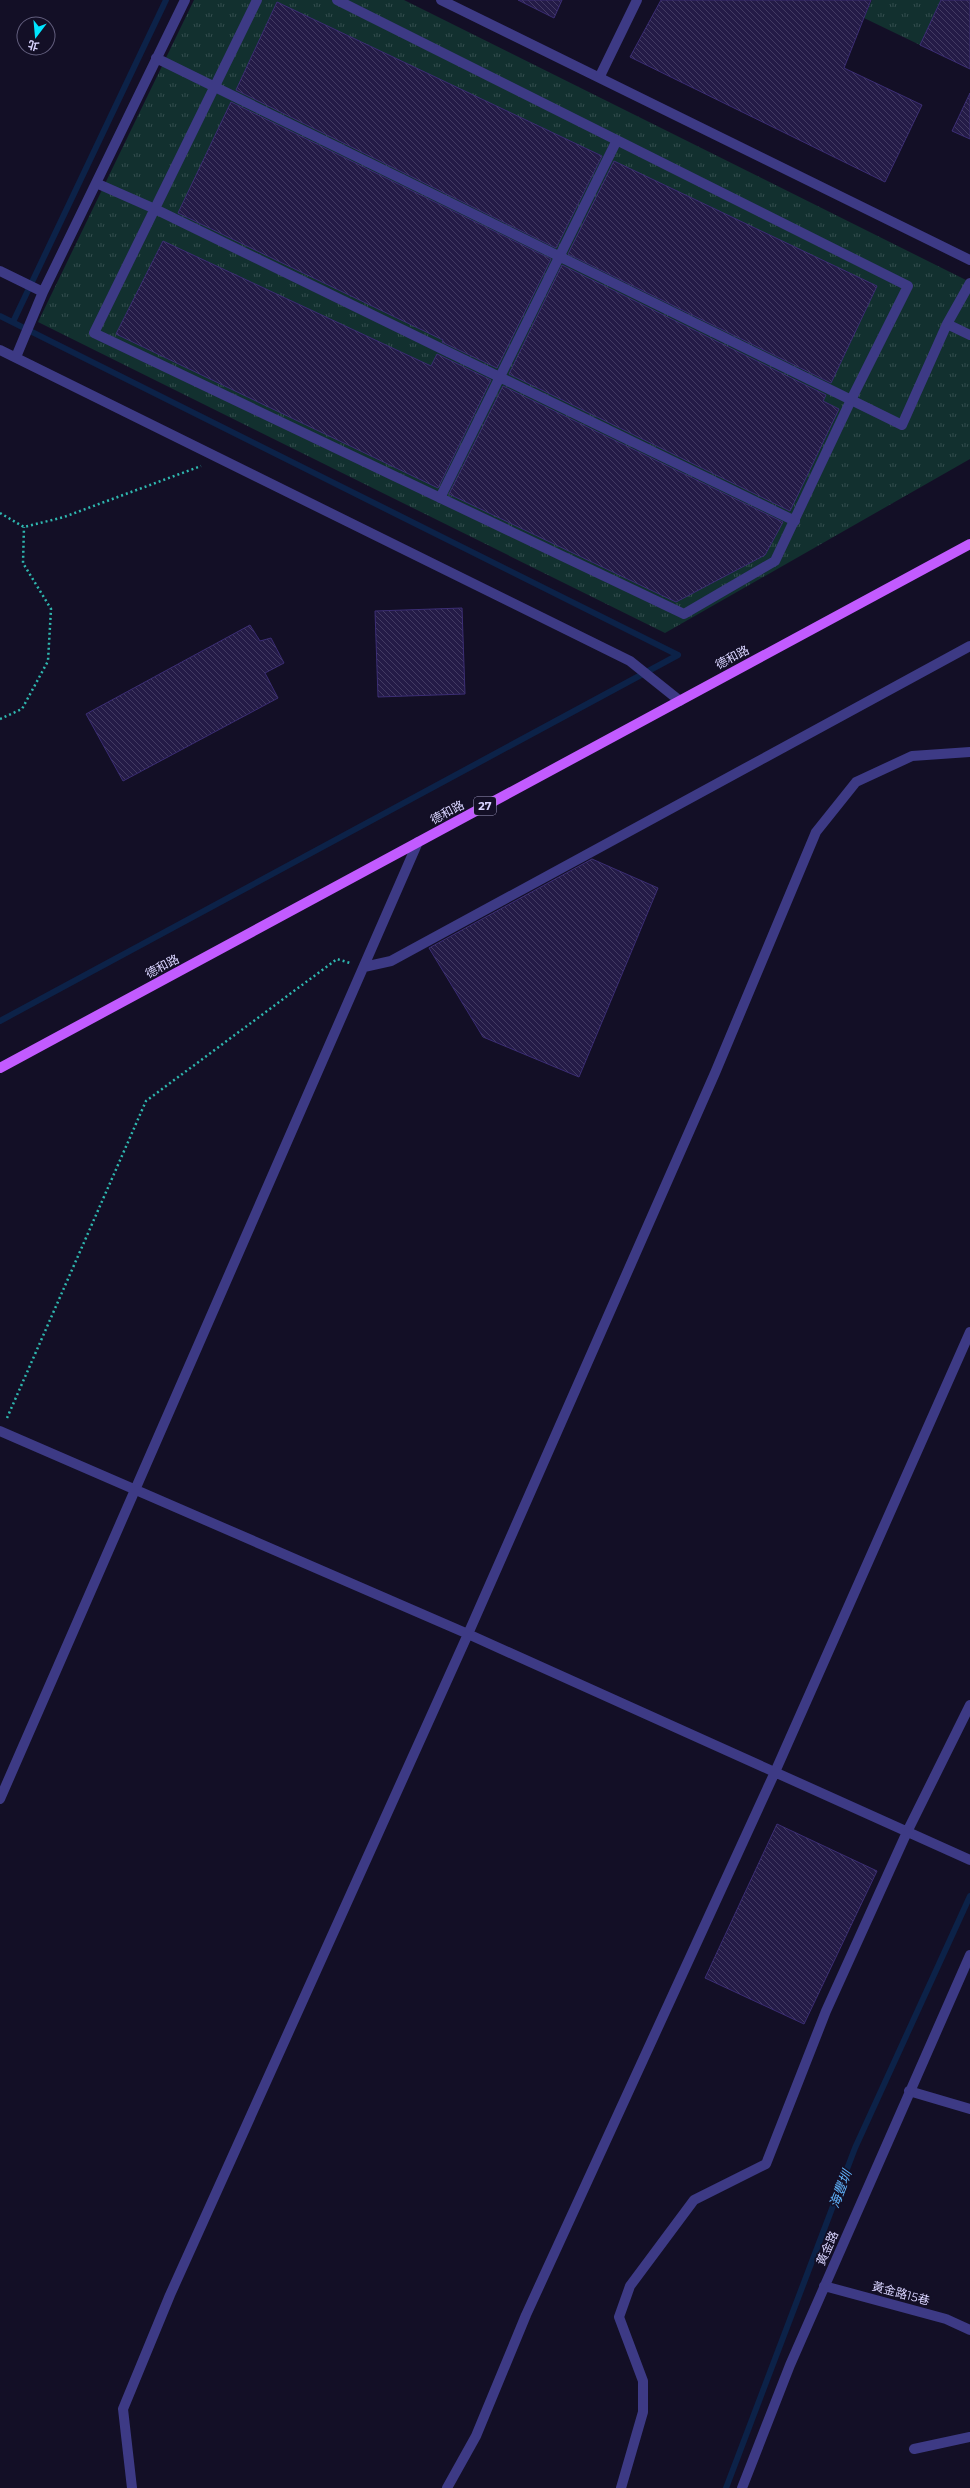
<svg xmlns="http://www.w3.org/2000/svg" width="970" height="2488" font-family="Montserrat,'Noto Sans TC',sans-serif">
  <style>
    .grass { fill: url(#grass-tufts) }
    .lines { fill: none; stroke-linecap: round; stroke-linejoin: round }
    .stream { stroke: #0c2248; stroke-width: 6 }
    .building { fill: url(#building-back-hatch); stroke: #3b2d73 }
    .path { stroke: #2fb8b0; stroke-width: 2.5; stroke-dasharray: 2 3; stroke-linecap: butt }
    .minor { stroke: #3d3a85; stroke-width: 10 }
    .major { stroke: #c25bff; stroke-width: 10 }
    .labels { text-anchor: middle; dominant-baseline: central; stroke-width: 3.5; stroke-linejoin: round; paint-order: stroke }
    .shield { fill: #130f26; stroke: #9e99be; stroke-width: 1 }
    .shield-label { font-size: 11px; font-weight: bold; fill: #d9d4ff }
    .street-label { font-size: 12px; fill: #d9d4ff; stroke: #130f26 }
    .water-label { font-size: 13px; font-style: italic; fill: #62b6ff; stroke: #130f26 }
  </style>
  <defs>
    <pattern id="grass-tufts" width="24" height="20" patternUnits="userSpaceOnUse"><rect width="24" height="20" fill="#12302f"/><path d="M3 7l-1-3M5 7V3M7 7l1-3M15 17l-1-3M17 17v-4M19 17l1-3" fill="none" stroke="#344d4e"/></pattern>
    <pattern id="building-back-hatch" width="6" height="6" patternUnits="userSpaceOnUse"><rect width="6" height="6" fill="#241b47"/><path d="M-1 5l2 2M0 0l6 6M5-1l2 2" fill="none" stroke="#433b63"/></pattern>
  </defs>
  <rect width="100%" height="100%" fill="#130f26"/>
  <path class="grass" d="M194 0H404L970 282V459L665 633 38 322Z
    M872 0H941L920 45 864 18Z"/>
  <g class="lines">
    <path class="stream" d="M0 316 678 655
      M13 322 166 0
      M0 1021 678 655
      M726 2488 855 2148 970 1896"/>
  </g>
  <path class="building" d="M518 0H562L554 18Z
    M661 0H871L844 68 922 105 885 182 630 57Z
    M941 0H970V69L920 45Z
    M277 2 602 156 556 248 236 90Z
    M970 93V139L952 131Z
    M231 102 551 259 497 368 442 342 443 340 178 213Z
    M614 161 877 286 831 383 568 254Z
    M163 241 431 366 437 354 491 380 438 488 116 334Z
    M562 265 826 395 823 401 839 409 790 511 509 374Z
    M503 386 783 522 765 555 676 602 449 494Z
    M462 608 465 694 378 697 375 611Z
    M250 625 260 641 271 638 284 663 265 673 278 698 123 781 86 714Z
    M592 859 658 888 579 1077 483 1037 429 948Z
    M777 1824 877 1871 804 2024 705 1978Z"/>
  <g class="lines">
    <path class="path" d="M0 513 24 527 64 517 201 466
      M0 719 22 709 48 661 51 609 23 563 24 527
      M7 1418 146 1101 337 959 350 963"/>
    <path class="minor" d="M257 0 94 333 684 614 775 561 851 400 908 286 337 0
      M441 0 970 260
      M156 58 902 425 947 324 970 283
      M600 76 637 0
      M96 183 155 209 795 521
      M0 271 43 292
      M947 324 970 335
      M0 350 630 661 680 701
      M16 357 43 292 185 0
      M440 498 617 140
      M364 967 391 961 970 646
      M0 1431 468 1634 970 1860
      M0 1799 418 842
      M909 2091 970 2109
      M824 2286 946 2319 970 2330
      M914 2449 970 2437
      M132 2488 123 2409 170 2295 468 1634 715 1073 816 832 856 782 912 756 970 752
      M447 2488 476 2436 526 2315 775 1772 970 1332
      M621 2488 643 2412V2381L619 2317 630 2286 694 2200 766 2164 826 2011 907 1832 970 1705
      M742 2488 790 2365 970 1955"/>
    <path class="major" d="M0 1068 970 544"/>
  </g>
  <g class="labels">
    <rect class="shield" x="474" y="797" width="22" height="18" rx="3"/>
    <g class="shield-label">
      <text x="485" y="806">27</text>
    </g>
    <g class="street-label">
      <text transform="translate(732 657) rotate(-28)">德和路</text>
      <text transform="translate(447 812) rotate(-28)">德和路</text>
      <text transform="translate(162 966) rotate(-28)">德和路</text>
      <text transform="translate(827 2248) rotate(-66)">黃金路</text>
      <text transform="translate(901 2293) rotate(15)">黃金路15巷</text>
    </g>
    <g class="water-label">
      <text transform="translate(840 2189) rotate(-69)">海豐圳</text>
    </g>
  </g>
  <g transform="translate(36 36) rotate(196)"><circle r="19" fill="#130f26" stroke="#625e7d"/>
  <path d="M0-3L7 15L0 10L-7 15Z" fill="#00e5ff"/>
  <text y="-6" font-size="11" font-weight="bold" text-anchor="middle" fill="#d9d4ff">北</text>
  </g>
</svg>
